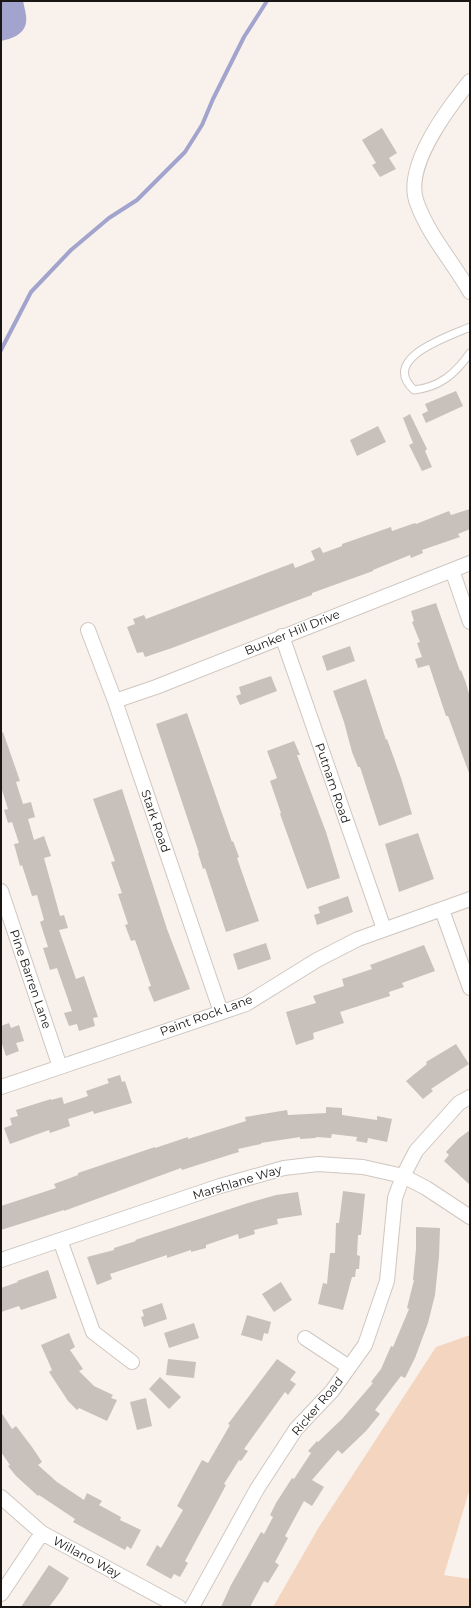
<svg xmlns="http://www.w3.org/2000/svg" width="471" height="1608" font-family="Montserrat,sans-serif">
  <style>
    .green { fill: #f4d6c0 }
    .water { fill: #a2a4cd }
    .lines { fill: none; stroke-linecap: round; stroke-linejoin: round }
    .stream { stroke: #a2a4cd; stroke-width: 4 }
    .building { fill: #c8c0bb }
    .lane-casing { stroke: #cfc7c1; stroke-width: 9 }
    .street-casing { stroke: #cfc7c1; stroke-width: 16 }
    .lane { stroke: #fff; stroke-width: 7 }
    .street { stroke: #fff; stroke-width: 14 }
    .labels { text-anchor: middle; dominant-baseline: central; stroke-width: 3; stroke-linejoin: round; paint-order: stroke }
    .street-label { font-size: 12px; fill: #191614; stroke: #fff }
  </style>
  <rect width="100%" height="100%" fill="#f9f1eb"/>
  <path class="green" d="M470 1335V1488L444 1575 470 1579V1607H273L319 1527 436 1347Z"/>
  <path class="water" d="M1 1H23C26 15 31 27 16 36 12 38 6 40 1 41Z"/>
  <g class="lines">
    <path class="stream" d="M1 350 31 292 71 250 109 218 137 200 185 152 202 125 213 99 244 37 267 1"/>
  </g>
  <path class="building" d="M382 128 397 153 389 158 396 169 380 177 372 165 376 163 362 140Z
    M456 391 463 406 426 423 422 414 428 411 425 404Z
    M410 414 427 449 425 451 432 467 422 471 409 445 413 443 403 418Z
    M378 426 386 442 357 456 350 440Z
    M470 509V529L458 534 460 537 422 550 423 553 411 558 410 555 373 570V571L312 593V595L293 602 172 648 145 657 143 652 137 653 127 627 135 624 133 619 144 615 146 619 293 563 295 568 315 560 311 551 320 547 323 553 342 546V544L391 527 392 531 415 523 416 524 449 511 451 515Z
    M436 603 460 671 461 670 466 683 470 698V773H469L448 716H446L429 665 418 668 415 659 422 657 417 643 420 642 412 622 414 621 411 611Z
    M350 646 355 661 327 671 322 656Z
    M271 676 277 691 240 705 236 696 241 694 239 687Z
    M366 679 386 740 387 739 401 778 412 814 379 826 360 767H358L352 752 344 722 333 691Z
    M187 713 232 842 233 841 239 857 237 858 259 921 226 932 205 868 203 869 198 853H199L156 724Z
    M3 732 20 781 16 782 23 804 31 802 35 817 28 819 34 840 44 836 51 856 44 858 60 916 64 915 68 928 59 930 76 979 84 976 98 1017 93 1018 95 1026 79 1031 77 1024 69 1026 64 1013 72 1011 57 968 50 970 43 948 48 947 40 922 44 920 37 895 32 896 22 865 20 866 14 844 19 843 12 822 8 823 4 810 8 809 1 787V733Z
    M294 741 300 755H297L326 832 340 878 307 889 280 814 281 813 270 781 277 778 267 751Z
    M122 789 167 929 190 989 154 1002 148 987 151 986 135 940 131 941 125 925 128 924 118 894 122 893 111 862 115 861 93 799Z
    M418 833 434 879 399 892 385 844Z
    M348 896 353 912 317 925 314 915 320 913 318 907Z
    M266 943 271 959 238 970 233 954Z
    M424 945 435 971 402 983 404 987 389 992 390 996 340 1012 344 1023 313 1033 314 1039 296 1045 286 1012 316 1003 313 996 344 986 342 979 372 969 370 965Z
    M9 1023 11 1028 19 1025 24 1041 16 1043 19 1051 6 1056 1 1041V1026Z
    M456 1044 469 1064 431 1089 433 1091 423 1099 406 1081 427 1064 426 1062Z
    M120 1075 122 1082 125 1081 132 1103 94 1114 93 1111 68 1119 70 1126 50 1133 49 1130 10 1144 4 1128 12 1125 10 1118 18 1116 16 1110 51 1099V1100L62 1097 64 1104 88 1096 86 1091 109 1083 107 1079Z
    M326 1107 342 1108V1115L377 1120V1116L392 1119 387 1142 368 1138 367 1143 356 1141 357 1137 332 1134 331 1138 316 1137V1138L300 1139V1137L261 1143V1144L238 1149 239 1152 229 1155 182 1170 181 1168 64 1211V1210L1 1230V1206L56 1188 54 1184 78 1175V1173L155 1147V1148L188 1137V1139L246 1121 245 1117 287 1110 288 1115 326 1113Z
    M470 1130V1185L444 1161 449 1155 446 1152 458 1139Z
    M343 1191 365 1194 361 1235H358L357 1255 360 1256 359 1269H356L355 1277H352L343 1310 318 1304 323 1283 327 1284 330 1253H335L336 1223H339Z
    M298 1192 302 1215 277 1219 278 1224 254 1230 255 1234 239 1239 238 1234 206 1245V1248L191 1252V1250L167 1258V1255L110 1274 112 1279 97 1285 87 1257 114 1250V1248L136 1241 135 1240 248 1203 276 1195Z
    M416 1227 440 1228 439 1257 435 1295 428 1323 415 1358 405 1378 401 1376 375 1410 380 1414 366 1431 342 1454 338 1450 312 1480 324 1487 312 1506 304 1501 285 1536 288 1538 275 1562 279 1565 268 1583 264 1581 250 1607H221L231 1585 261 1532 264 1534 273 1517 270 1515 276 1503 292 1478 294 1479 311 1453 308 1451 317 1441 318 1442 342 1419 373 1383 371 1382 381 1369 391 1346 393 1347 409 1309 407 1308 414 1280H413L416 1249Z
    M48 1270 57 1298 21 1310 19 1306 1 1312V1288L18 1282 17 1281Z
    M281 1282 292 1300 274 1312 262 1294Z
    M162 1303 167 1319 144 1327 141 1317 144 1316 142 1310Z
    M247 1315 271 1322 268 1334 264 1333 262 1341 241 1335Z
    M194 1323 199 1338 169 1348 164 1333Z
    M69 1333 75 1347 70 1350 83 1369 79 1371 94 1386 113 1395 111 1398 117 1400 107 1421 79 1408 77 1410 68 1401 49 1372 52 1370 41 1345Z
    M168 1359 196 1362 194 1378 166 1375Z
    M277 1359 296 1372 290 1380 296 1384 288 1395 285 1392 244 1449 248 1451 241 1461 239 1460 224 1484 226 1485 217 1502 185 1561 188 1563 180 1577 174 1574 171 1579 146 1565 157 1545 161 1548 183 1510 177 1506 202 1460 208 1463 230 1425 228 1424Z
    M160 1377 181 1397 169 1409 149 1389Z
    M146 1398 152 1426 137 1430 130 1402Z
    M1 1412 12 1429 16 1426 32 1447 42 1462 38 1465 57 1482 84 1500 87 1493 102 1501 99 1505 121 1517 120 1520 141 1530 131 1549 127 1546 125 1550 73 1522 75 1519 39 1495 38 1496 16 1476 8 1466 10 1465 1 1452Z
    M49 1565 69 1578 61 1591 49 1607H21Z"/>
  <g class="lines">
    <defs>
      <path id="lane" d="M470 327C450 336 379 358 414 390 440 387 455 374 470 353"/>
      <path id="street" d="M470 81C448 108 403 167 417 203 429 236 453 262 470 292
        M452 570 470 622
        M88 630 115 701 221 1012
        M282 636 384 929
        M115 701 156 687 470 563
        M1 891 60 1067
        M442 910 470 988
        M1 1087 246 1004 317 960 358 939 470 899
        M60 1240 93 1332 132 1362
        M1 1260 220 1186 284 1168 318 1164 363 1167 403 1176 426 1188 470 1217
        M305 1338 349 1367
        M1 1497 42 1533 179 1607
        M1 1594 42 1533
        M192 1607 257 1489 296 1429 332 1391 365 1345 387 1281 395 1198 403 1176 416 1151 459 1103 470 1097"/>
    </defs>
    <use href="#lane" class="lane-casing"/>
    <use href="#street" class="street-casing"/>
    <use href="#lane" class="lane"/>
    <use href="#street" class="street"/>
  </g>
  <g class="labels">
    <g class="street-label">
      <text transform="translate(292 632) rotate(-22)">Bunker Hill Drive</text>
      <text transform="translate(333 783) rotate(71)">Putnam Road</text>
      <text transform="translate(156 821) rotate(71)">Stark Road</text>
      <text transform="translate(31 979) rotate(71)">Pine Barren Lane</text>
      <text transform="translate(206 1015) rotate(-20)">Paint Rock Lane</text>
      <text transform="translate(237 1182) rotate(-17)">Marshlane Way</text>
      <text transform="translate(317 1406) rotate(-50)">Ricker Road</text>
      <text transform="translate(87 1557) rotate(28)">Willano Way</text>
    </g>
  </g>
  <rect width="471" height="1608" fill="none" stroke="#191614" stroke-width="4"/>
</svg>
